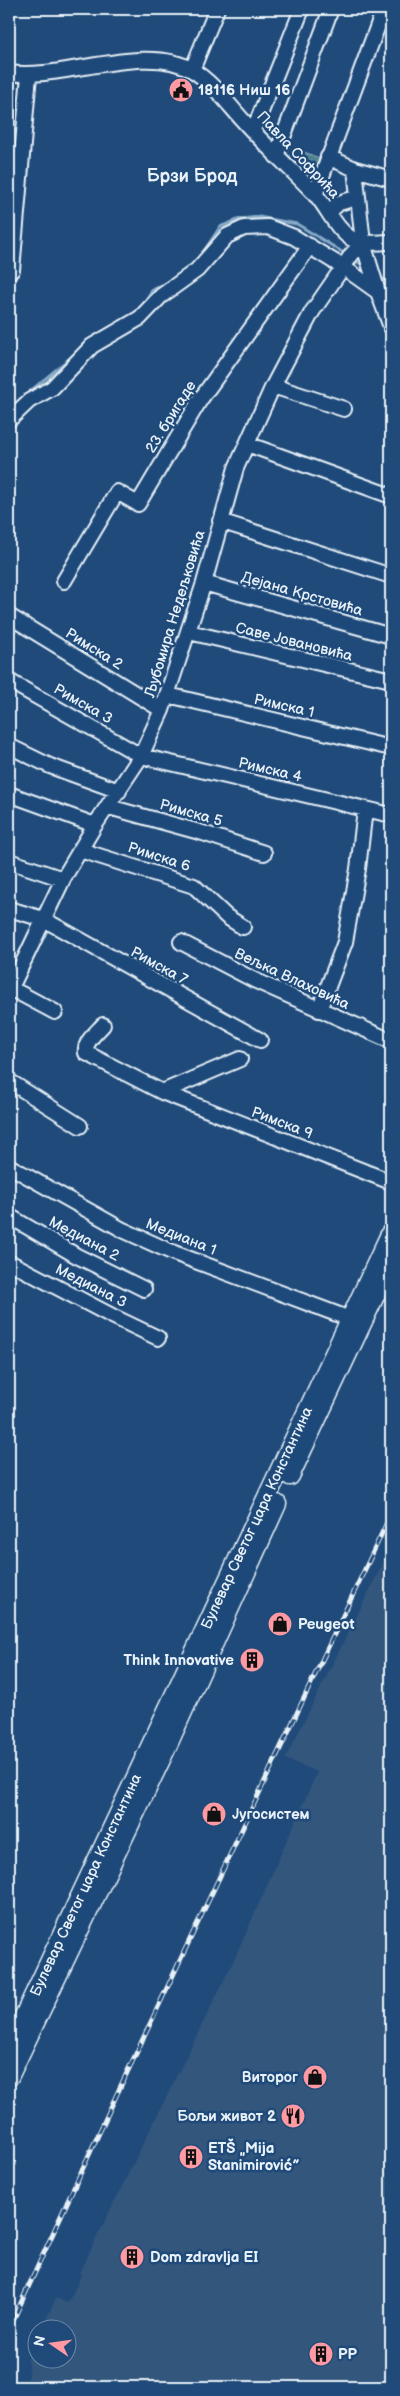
<svg xmlns="http://www.w3.org/2000/svg" width="400" height="2396" font-family="'Balsamiq Sans',sans-serif">
  <style>
    .built { fill: #33567c }
    .green { fill: #4f8390; stroke: #9cbac4 }
    .lines { fill: none; stroke-linecap: round; stroke-linejoin: round }
    .stream { stroke: #87aac6; stroke-width: 3 }
    .minor-casing { stroke: #e8f1f8; stroke-width: 18 }
    .major-casing { stroke: #e8f1f8; stroke-width: 21 }
    .minor { stroke: #1f4a7a; stroke-width: 14 }
    .major { stroke: #1f4a7a; stroke-width: 18 }
    .rail-casing { stroke: #e8f1f8; stroke-width: 5 }
    .rail { stroke: #1f4a7a; stroke-width: 3; stroke-dasharray: 9; stroke-linecap: butt }
    .labels { text-anchor: middle; dominant-baseline: central; stroke-width: 5; stroke-linejoin: round; paint-order: stroke }
    .poi-label { font-size: 15px; font-weight: bold; fill: #e8f1f8; stroke: #1f4a7a; text-anchor: start }
    .street-label { font-size: 15px; fill: #e8f1f8; stroke: #1f4a7a }
    .quarter-label { font-size: 18px; font-weight: bold; fill: #e8f1f8; stroke: #1f4a7a }
  </style>
  <rect width="100%" height="100%" fill="#1f4a7a"/>
  <filter id="ink" filterUnits="userSpaceOnUse"><feTurbulence type="fractalNoise" baseFrequency=".02" numOctaves="2"/><feDisplacementMap in="SourceGraphic" scale="10" xChannelSelector="R" yChannelSelector="G"/><feConvolveMatrix kernelMatrix="1 2 1 2 8 2 1 2 1" color-interpolation-filters="sRGB"/></filter>
  <g filter="url(#ink)">
    <path class="built" d="M391 1547V2387H23L29 2375 28 2358 37 2338 38 2358H68V2328H42L56 2298 68 2303 81 2275 79 2273 233 1962 317 1772 285 1759Z"/>
    <path class="green" d="M302 151 319 158 313 176 307 179 295 168Z"/>
    <g class="lines">
      <path class="stream" d="M202 254 220 227 240 219 259 217 297 224 347 255
        M352 259 366 267
        M377 275 391 284
        M140 309 152 290 178 277
        M102 332 114 325
        M9 409 76 353"/>
      <defs>
        <path id="minor" d="M192 70 217 9
          M9 73C61 81 146 42 192 70 214 83 231 108 248 126 270 150 293 171 315 194 328 208 336 231 354 240 365 245 379 242 391 242
          M252 130 257 122 302 9
          M276 156 331 9
          M328 157 355 169 391 179
          M355 169 363 243 378 292 391 327
          M315 195 384 9
          M329 212 339 203 356 198
          M12 270 29 75
          M273 386 344 409
          M9 420 29 401 52 388 92 346 140 318 161 296 197 270 227 236 244 228 268 227 294 237 343 267 378 292
          M247 444 391 496
          M220 521 391 576
          M64 581 117 492 138 504 200 400 310 246
          M204 583 391 636
          M9 616 162 710
          M189 632 391 680
          M9 681 141 756 391 815
          M168 695 391 748
          M9 746 50 766 119 791
          M9 794 95 825
          M109 807 203 833 264 853
          M80 850 194 886 227 917 243 927
          M9 861 63 879
          M9 909 43 919 260 1040
          M181 942 254 980 391 1041
          M10 988 55 1012
          M9 992 63 879 95 825 141 756 162 710 204 583 236 468 273 386 312 312 352 254 363 243
          M319 1010 345 942 358 869 365 809
          M103 1025C96 1033 84 1042 86 1053L92 1056 162 1092 391 1182
          M9 1081 80 1126
          M162 1092 240 1059
          M9 1166 123 1230 174 1253 350 1319
          M9 1216 77 1256 144 1289
          M9 1262 112 1316 158 1338"/>
        <path id="major" d="M290 1476 391 1262
          M9 2048 391 1232
          M9 2077 166 1749 277 1504"/>
      </defs>
      <use href="#minor" class="minor-casing"/>
      <use href="#major" class="major-casing"/>
      <use href="#minor" class="minor"/>
      <use href="#major" class="major"/>
      <defs>
        <path id="rail" d="M9 2329 116 2096 391 1514"/>
      </defs>
      <use href="#rail" class="rail-casing"/>
      <use href="#rail" class="rail"/>
    </g>
  </g>
  <defs>
    <symbol id="civic-disc" viewBox="-11 -11 22 22"><circle r="9.5" fill="#ff9aa2" stroke="#1f4a7a"/><path d="M-.6-6.5H3V-4.5H.6V-3L4-1V1h2V6H-6V1h2V-1L-.6-3ZM-1.2 2.5V6h2.4V2.5Z" fill="#111"/></symbol>
    <symbol id="shop-disc" viewBox="-11 -11 22 22"><circle r="9.5" fill="#ff9aa2" stroke="#1f4a7a"/><path d="M-5-2.5h2.3a2.7 3.5 0 0 1 5.4 0H5L5.5 6h-11ZM-1.5-2.5h3a1.5 2.3 0 0 0-3 0Z" fill="#111"/></symbol>
    <symbol id="building-disc" viewBox="-11 -11 22 22"><circle r="9.5" fill="#ff9aa2" stroke="#1f4a7a"/><path d="M-4-6H4V6H1V3H-1V6H-4ZM-2.5-4.3h1.7v1.8h-1.7ZM.8-4.3h1.7v1.8H.8ZM-2.5-1h1.7V.8h-1.7ZM.8-1h1.7V.8H.8Z" fill="#111"/></symbol>
    <symbol id="restaurant-disc" viewBox="-11 -11 22 22"><circle r="9.5" fill="#ff9aa2" stroke="#1f4a7a"/><path d="M-5-6h1v4h1v-4h1v4h1v-4h1v5L-1.5 .5V6h-2V.5L-5-1ZM5-6V6H3V1.5H1.5Q1.5-4 5-6Z" fill="#111"/></symbol>
  </defs>
  <g fill-rule="evenodd">
    <use href="#civic-disc" x="167" y="76" width="28" height="28"/>
    <use href="#shop-disc" x="266" y="1610" width="28" height="28"/>
    <use href="#building-disc" x="238" y="1646" width="28" height="28"/>
    <use href="#shop-disc" x="200" y="1800" width="28" height="28"/>
    <use href="#shop-disc" x="301" y="2063" width="28" height="28"/>
    <use href="#restaurant-disc" x="279" y="2102" width="28" height="28"/>
    <use href="#building-disc" x="177" y="2143" width="28" height="28"/>
    <use href="#building-disc" x="118" y="2243" width="28" height="28"/>
    <use href="#building-disc" x="307" y="2340" width="28" height="28"/>
  </g>
  <g class="labels">
    <g class="poi-label">
      <text x="198" y="90">18116 Ниш 16</text>
      <text x="298" y="1624">Peugeot</text>
      <text x="234" y="1660" text-anchor="end">Think Innovative</text>
      <text x="232" y="1814">Југосистем</text>
      <text x="298" y="2077" text-anchor="end">Виторог</text>
      <text x="276" y="2116" text-anchor="end">Бољи живот 2</text>
      <text x="208" y="2148">ETŠ „Mija<tspan x="208" dy="17">Stanimirović”</tspan></text>
      <text x="150" y="2257">Dom zdravlja EI</text>
      <text x="338" y="2354">PP</text>
    </g>
    <g class="street-label">
      <text transform="translate(298 155) rotate(47)">Павла Софрића</text>
      <text transform="translate(171 417) rotate(-58)">23. бригаде</text>
      <text transform="translate(302 594) rotate(16)">Дејана Крстовића</text>
      <text transform="translate(175 614) rotate(-73)">Љубомира Недељковића</text>
      <text transform="translate(294 642) rotate(14)">Саве Јовановића</text>
      <text transform="translate(94 649) rotate(32)">Римска 2</text>
      <text transform="translate(83 704) rotate(30)">Римска 3</text>
      <text transform="translate(284 706) rotate(13)">Римска 1</text>
      <text transform="translate(270 770) rotate(13)">Римска 4</text>
      <text transform="translate(191 813) rotate(16)">Римска 5</text>
      <text transform="translate(159 857) rotate(18)">Римска 6</text>
      <text transform="translate(159 966) rotate(29)">Римска 7</text>
      <text transform="translate(292 979) rotate(25)">Вељка Влаховића</text>
      <text transform="translate(282 1123) rotate(21)">Римска 9</text>
      <text transform="translate(181 1237) rotate(22)">Медиана 1</text>
      <text transform="translate(84 1239) rotate(28)">Медиана 2</text>
      <text transform="translate(91 1286) rotate(27)">Медиана 3</text>
      <text transform="translate(257 1518) rotate(-65)">Булевар Светог цара Константина</text>
      <text transform="translate(86 1885) rotate(-65)">Булевар Светог цара Константина</text>
    </g>
    <g class="quarter-label">
      <text x="192" y="176">Брзи Брод</text>
    </g>
  </g>
  <rect width="400" height="2396" fill="none" stroke="#1f4a7a" stroke-width="30"/>
  <rect x="15" y="15" width="370" height="2366" fill="none" stroke="#e8f1f8" stroke-width="2" filter="url(#ink)"/>
  <g transform="translate(52 2344) rotate(283)"><circle r="24" fill="#1f4a7a" stroke="#6f8dac"/>
  <path d="M0-4L9 19L0 12L-9 19Z" fill="#ff9aa2"/>
  <text y="-8" font-size="14" font-weight="bold" text-anchor="middle" fill="#e8f1f8">N</text>
  </g>
</svg>
